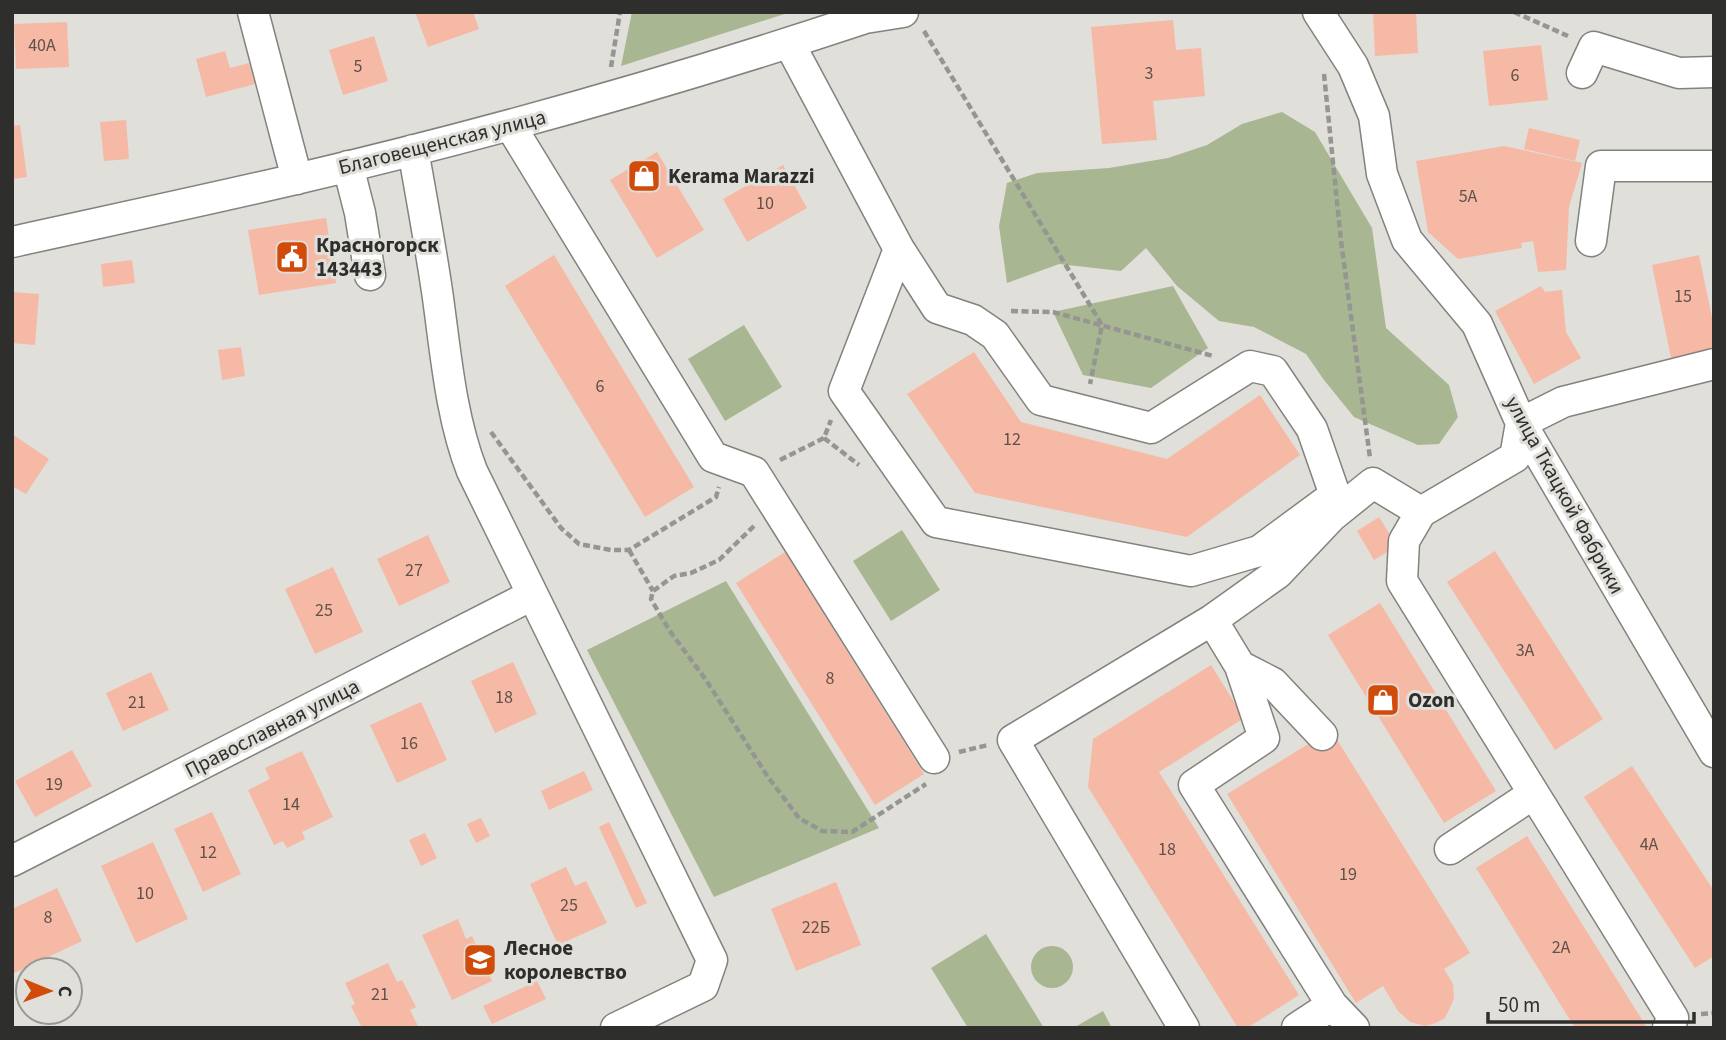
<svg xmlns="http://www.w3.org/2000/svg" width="1726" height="1040" font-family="'Source Sans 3',sans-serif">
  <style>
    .green { fill: #a8b792 }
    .building { fill: #f6b9a5 }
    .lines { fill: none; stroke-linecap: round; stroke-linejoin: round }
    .minor-casing { stroke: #83827e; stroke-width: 33 }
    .path { stroke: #959591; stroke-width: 4.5; stroke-dasharray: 7 3.5; stroke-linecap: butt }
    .minor { stroke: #fff; stroke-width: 30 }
    .labels { text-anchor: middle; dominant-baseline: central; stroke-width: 6; stroke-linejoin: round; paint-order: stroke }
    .number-label { font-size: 18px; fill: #60514a }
    .street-label { font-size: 21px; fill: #2e2e2c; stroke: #e0dfda }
    .poi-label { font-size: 21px; font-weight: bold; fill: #2e2e2c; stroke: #e0dfda; text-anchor: start }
  </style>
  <rect width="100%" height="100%" fill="#e0dfda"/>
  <path class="green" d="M632 12H791L621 66Z
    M1282 112 1315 132 1372 228 1386 328 1449 385 1458 417 1439 444 1418 445 1354 417 1324 380 1306 354 1254 327 1219 321 1177 286 1146 248 1121 271 1059 264 1007 283 999 226 1007 183 1037 173 1109 168 1168 158 1207 145 1242 124Z
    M1173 286 1208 348 1151 388 1083 375 1053 312Z
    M744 325 782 387 725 421 688 359Z
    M902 530 940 590 891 621 853 561Z
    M726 581 879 828 714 897 587 650Z
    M986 934 1044 1028H968L931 968Z
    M1031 967a21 21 0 1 1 42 0a21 21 0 1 1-42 0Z
    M1103 1011 1112 1028H1073Z"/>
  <path class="building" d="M415 12H473L479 29 428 47Z
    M1373 12H1416L1418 53 1375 56Z
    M1173 20 1176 50 1201 48 1205 96 1153 101 1157 140 1102 144 1091 27Z
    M67 22 69 67 16 69 14 24Z
    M374 36 388 81 343 95 329 50Z
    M1541 45 1548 100 1489 106 1483 51Z
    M225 51 230 68 249 63 255 84 206 97 196 59Z
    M126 120 129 159 104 161 100 122Z
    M20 125 27 177 12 179V126Z
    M1529 128 1580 140 1575 161 1524 149Z
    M1504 146 1582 163 1569 207 1566 270 1538 272 1533 241 1521 243 1522 248 1458 259 1428 232 1416 161Z
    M657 152 704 230 657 258 610 180Z
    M783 165 807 208 747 242 723 199Z
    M326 218 336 283 259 295 248 230Z
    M554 255 694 487 645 517 505 286Z
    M1699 255 1714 327V355L1672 363 1652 265Z
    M132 260 135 283 103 287 101 264Z
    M1541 286 1545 292 1562 290 1566 332 1581 358 1534 384 1495 311Z
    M12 292 39 294 35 345 12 343Z
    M241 347 245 376 222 380 218 350Z
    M974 352 1021 422 1167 459 1260 395 1300 455 1187 537 975 493 907 394Z
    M12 434 49 459 26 494 12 486Z
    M1379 517 1397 546 1374 560 1357 531Z
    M428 535 450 582 399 606 377 559Z
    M1495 551 1603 719 1555 750 1447 582Z
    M785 552 924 774 875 805 736 583Z
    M333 567 363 632 315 654 285 589Z
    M1380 603 1496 791 1444 823 1328 635Z
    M513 662 537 714 495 733 471 681Z
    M1211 665 1244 718 1159 772 1299 995 1247 1028H1238L1088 787 1093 739Z
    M151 672 169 710 123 731 106 693Z
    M421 702 447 760 397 783 370 725Z
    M1331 730 1470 953 1444 969 1453 984 1454 999 1445 1018 1436 1023 1425 1026 1410 1022 1398 1011 1383 986 1356 1003 1227 794Z
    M72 750 92 786 35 817 15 781Z
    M302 751 333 817 302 832 305 839 287 848 283 841 274 845 248 790 270 779 265 768Z
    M1632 766 1714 891V956L1695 968 1584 797Z
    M584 771 593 790 549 810 541 791Z
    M212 812 241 874 203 892 174 829Z
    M481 818 490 836 476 843 467 824Z
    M609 822 647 903 636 908 599 827Z
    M425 833 437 858 421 866 409 840Z
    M1527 836 1646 1026 1643 1028H1575L1476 868Z
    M153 842 188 919 136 943 101 866Z
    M566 867 575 886 586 881 607 923 558 945 530 884Z
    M836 882 861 945 796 971 771 909Z
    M57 888 82 941 12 974V909Z
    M458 919 466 939 472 936 492 981 452 1000 422 935Z
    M388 963 397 982 402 980 416 1007 410 1010 419 1028H362L351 1006 355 1004 345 983Z
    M537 981 546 999 492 1024 483 1006Z"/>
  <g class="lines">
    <defs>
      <path id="minor" d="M253 12 297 179
        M1318 12 1353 66 1374 116 1382 174 1407 240 1477 324 1521 423 1714 752
        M789 43 899 249 937 308 973 320 995 335 1041 400 1151 428 1250 366 1273 371 1312 429 1335 495 1259 551 1191 571 936 522 844 391 899 249
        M1582 73 1594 47 1679 73 1714 72
        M510 125 713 457 754 472 934 758
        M413 150C422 200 431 249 438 298 446 356 451 417 472 471L712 960 703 986 616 1028
        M348 166 360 213 370 275
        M1591 241 1601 166H1714
        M12 242C107 221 202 201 296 179 488 134 678 80 865 18L903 12
        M1421 512 1404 541 1402 581 1673 1018 1668 1028
        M1212 620 1240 666 1264 738 1194 785 1332 1005 1297 1028
        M1240 666 1273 683 1322 735
        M1450 849 1533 794
        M12 861 532 595
        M1332 1005 1354 1028
        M1184 1028 1013 740 1212 620 1278 573 1332 516 1373 483 1421 512 1515 457 1521 423 1563 402 1714 364"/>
    </defs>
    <use href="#minor" class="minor-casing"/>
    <path class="path" d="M1514 12 1568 36
      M924 31 1102 325 1090 384
      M611 67 620 12
      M1324 74 1341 241 1370 458
      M1011 311 1053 312 1213 356
      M491 432 561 528 579 544 611 550H629L716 497 719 487
      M824 438 859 465
      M780 460 824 438 831 420
      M754 526 719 560 691 573 674 576 653 591 651 599 669 630 706 680 768 777 799 818 822 831 852 832 926 784
      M629 550 653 591
      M959 752 988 745
      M1701 1014 1714 1013"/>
    <use href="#minor" class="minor"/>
  </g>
  <defs>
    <symbol id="shop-square" viewBox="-11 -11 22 22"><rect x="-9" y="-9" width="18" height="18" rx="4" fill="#d14c0b" stroke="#e0dfda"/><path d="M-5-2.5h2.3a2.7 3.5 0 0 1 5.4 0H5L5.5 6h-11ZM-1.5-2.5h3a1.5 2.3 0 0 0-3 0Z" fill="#fff"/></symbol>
    <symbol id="civic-square" viewBox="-11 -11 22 22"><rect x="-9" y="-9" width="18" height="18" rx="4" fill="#d14c0b" stroke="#e0dfda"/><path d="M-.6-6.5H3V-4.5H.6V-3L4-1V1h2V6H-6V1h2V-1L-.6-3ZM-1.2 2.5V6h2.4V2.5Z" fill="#fff"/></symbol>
    <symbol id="school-square" viewBox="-11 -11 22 22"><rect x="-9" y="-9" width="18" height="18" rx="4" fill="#d14c0b" stroke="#e0dfda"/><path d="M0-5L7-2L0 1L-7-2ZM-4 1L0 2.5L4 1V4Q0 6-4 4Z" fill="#fff"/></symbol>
  </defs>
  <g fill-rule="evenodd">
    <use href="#shop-square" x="625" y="157" width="38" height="38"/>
    <use href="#civic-square" x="273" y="238" width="38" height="38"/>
    <use href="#shop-square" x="1364" y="681" width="38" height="38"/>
    <use href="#school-square" x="461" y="941" width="38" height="38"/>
  </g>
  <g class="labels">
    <g class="number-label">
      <text x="42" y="45">40А</text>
      <text x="358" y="66">5</text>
      <text x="1149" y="73">3</text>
      <text x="1515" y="75">6</text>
      <text x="1468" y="196">5А</text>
      <text x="765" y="203">10</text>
      <text x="1683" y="296">15</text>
      <text x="600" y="386">6</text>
      <text x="1012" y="439">12</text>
      <text x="414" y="570">27</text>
      <text x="324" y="610">25</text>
      <text x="1525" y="650">3А</text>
      <text x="830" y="678">8</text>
      <text x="504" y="697">18</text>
      <text x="137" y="702">21</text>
      <text x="409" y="743">16</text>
      <text x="54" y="784">19</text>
      <text x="291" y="804">14</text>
      <text x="1649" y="844">4А</text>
      <text x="1167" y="849">18</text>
      <text x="208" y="852">12</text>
      <text x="1348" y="874">19</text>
      <text x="145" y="893">10</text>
      <text x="569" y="905">25</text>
      <text x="48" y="917">8</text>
      <text x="816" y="927">22Б</text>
      <text x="1561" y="947">2А</text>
      <text x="380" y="994">21</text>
    </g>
    <g class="street-label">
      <text transform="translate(442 142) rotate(-14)">Благовещенская улица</text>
      <text transform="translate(1565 495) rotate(61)">улица Ткацкой Фабрики</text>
      <text transform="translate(272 728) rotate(-27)">Православная улица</text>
    </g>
    <g class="poi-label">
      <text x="668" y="176">Kerama Marazzi</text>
      <text x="316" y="245">Красногорск<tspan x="316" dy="24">143443</tspan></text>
      <text x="1408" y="700">Ozon</text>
      <text x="504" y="948">Лесное<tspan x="504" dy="24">королевство</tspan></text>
    </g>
  </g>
  <rect width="1726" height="1040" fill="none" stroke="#2e2e2c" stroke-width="28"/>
  <g transform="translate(49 991) rotate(91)"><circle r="33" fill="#e0dfda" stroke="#999894" stroke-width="2"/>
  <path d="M0-5L12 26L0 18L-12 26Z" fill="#d14c0b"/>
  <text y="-10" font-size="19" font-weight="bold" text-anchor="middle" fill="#2e2e2c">С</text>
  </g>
  <path d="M1488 1012v10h206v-10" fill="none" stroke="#2e2e2c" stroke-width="3.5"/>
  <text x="1498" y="1012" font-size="21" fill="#2e2e2c" stroke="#e0dfda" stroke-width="5" paint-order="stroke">50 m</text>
</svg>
